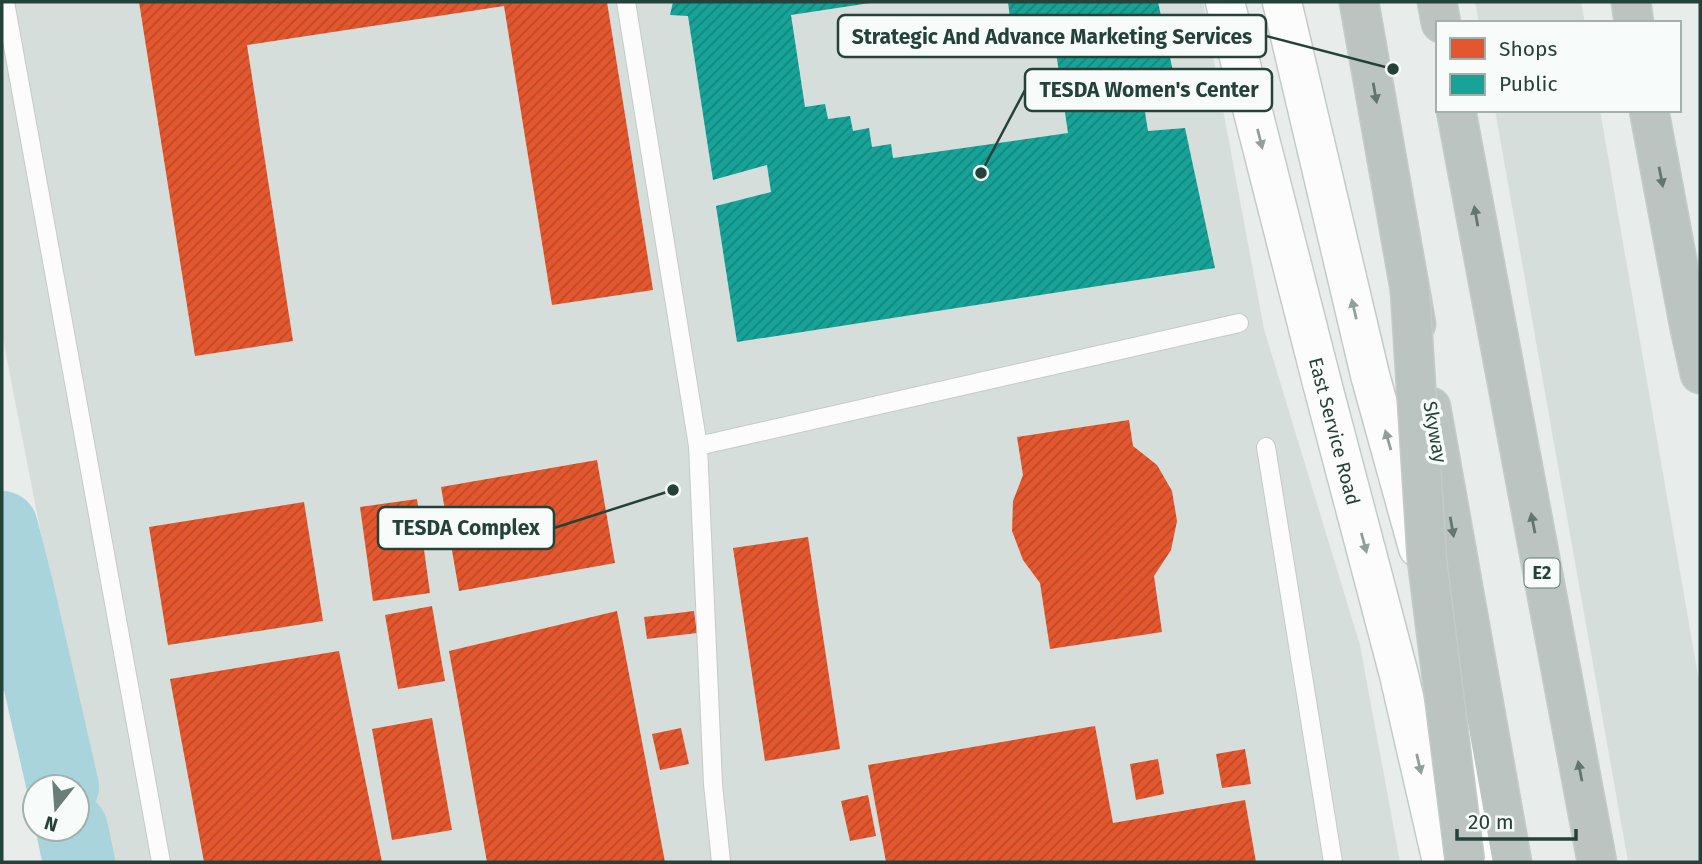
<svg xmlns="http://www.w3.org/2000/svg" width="1702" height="864" font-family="'Fira Sans',sans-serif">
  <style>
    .built { fill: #d6dedb }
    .grass { fill: url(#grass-dots) }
    .shops { fill: url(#shops-hatch) }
    .public { fill: url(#public-hatch) }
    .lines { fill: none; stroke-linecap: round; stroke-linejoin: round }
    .river { stroke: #a9d4db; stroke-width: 72 }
    .lane-casing { stroke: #c5cac8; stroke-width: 20 }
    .secondary-casing { stroke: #c3cbc8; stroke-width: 41 }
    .highway-casing { stroke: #c3ccc9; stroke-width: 41 }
    .lane { stroke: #fcfcfc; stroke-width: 18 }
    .secondary { stroke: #fcfcfc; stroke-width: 38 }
    .highway { stroke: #bcc4c2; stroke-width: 38 }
    .highway-bridge-casing { stroke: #c3ccc9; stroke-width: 41; stroke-linecap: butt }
    .highway-bridge { stroke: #bcc4c2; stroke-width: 38 }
    .oneway { fill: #617670 }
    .oneway2 { fill: #909f9b }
    .labels { text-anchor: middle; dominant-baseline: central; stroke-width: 7; stroke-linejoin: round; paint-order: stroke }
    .shield { fill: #f7fbf9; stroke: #637a73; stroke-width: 2 }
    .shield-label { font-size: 18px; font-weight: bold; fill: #24423a }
    .street-label { font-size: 19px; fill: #24423a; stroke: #f7fbf9 }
    .leader { fill: none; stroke: #24423a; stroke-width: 2.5 }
    .callout-dot { fill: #24423a; stroke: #f7fbf9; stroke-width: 2.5 }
    .callout { fill: #f7fbf9; stroke: #24423a; stroke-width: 2.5 }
    .callout-label { font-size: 21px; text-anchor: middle; font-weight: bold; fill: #24423a }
  </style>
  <defs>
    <pattern id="grass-dots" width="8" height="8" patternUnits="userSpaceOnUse" patternTransform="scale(1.75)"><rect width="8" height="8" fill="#d1e6d8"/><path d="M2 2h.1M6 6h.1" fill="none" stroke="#b3c6ba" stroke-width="1.8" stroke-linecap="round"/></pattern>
    <pattern id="shops-hatch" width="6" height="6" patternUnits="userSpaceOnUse" patternTransform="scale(1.75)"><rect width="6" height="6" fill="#e4572e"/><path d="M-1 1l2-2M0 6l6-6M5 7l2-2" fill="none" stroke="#b94a28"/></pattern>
    <pattern id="public-hatch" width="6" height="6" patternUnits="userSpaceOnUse" patternTransform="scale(1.75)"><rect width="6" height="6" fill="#17a398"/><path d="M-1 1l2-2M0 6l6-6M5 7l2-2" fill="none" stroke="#15867d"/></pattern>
  </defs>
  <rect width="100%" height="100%" fill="#e8edeb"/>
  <path class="built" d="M2 2H1203L1264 329 1360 645 1400 862H105L2 334Z
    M1475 2H1581L1585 23H1479Z
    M1495 110H1600L1700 687V862H1628Z"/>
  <path class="grass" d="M2 555 31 685 2 691Z"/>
  <path class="shops" d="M139 2H607L653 290 552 305 504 6 247 45 293 341 195 356Z
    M1129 420 1133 446 1157 465 1172 491 1177 521 1171 550 1154 576 1162 632 1050 649 1040 583 1023 560 1012 531 1013 501 1023 475 1017 437Z
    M597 460 615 563 459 591 441 487Z
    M417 499 430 593 373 601 360 507Z
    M304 502 323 621 168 645 149 527Z
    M808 537 840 749 765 761 733 548Z
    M432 606 445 681 398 689 385 615Z
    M617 611 665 862H487L449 651Z
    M694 611 697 633 647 639 644 617Z
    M339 651 382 862H204L170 679Z
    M432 718 452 830 392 840 372 729Z
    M1095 726 1113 823 1245 800 1256 862H886L868 765Z
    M681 728 689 764 660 770 652 734Z
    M1245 749 1251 784 1222 788 1216 754Z
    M1158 759 1164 794 1136 800 1130 764Z
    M868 795 876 836 850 841 841 801Z"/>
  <path class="public" d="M673 2H870V3L791 15 805 107 825 104 828 119 850 116 853 131 869 128 872 147 891 144 893 158 1068 133 1053 32 1031 36 1028 16 1010 18 1008 2H1158L1179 99 1144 106 1148 131 1185 128 1215 268 737 342 716 206 771 192 767 165 713 180 688 16 670 15Z"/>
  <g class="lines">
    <path class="river" d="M2 527 18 590 63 787
      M72 829 79 862"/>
    <defs>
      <path id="lane" d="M5 2 161 862
        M626 2 698 446 713 784 721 862
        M698 446 1239 323
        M1266 447 1333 862"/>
      <g id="secondary">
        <path id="s1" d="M1225 2 1322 383 1399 675 1442 862"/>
        <path d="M1282 2 1370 375 1418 548"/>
        <path d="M1459 704 1494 857"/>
      </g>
      <path id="highway" d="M1359 2 1416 324
        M1437 2 1441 23
        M1631 2 1634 23
        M1456 110 1597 862
        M1649 110 1689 324 1700 374
        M1431 407 1512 862"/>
    </defs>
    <use href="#lane" class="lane-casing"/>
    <use href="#secondary" class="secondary-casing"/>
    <use href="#highway" class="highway-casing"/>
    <use href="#lane" class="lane"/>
    <use href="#secondary" class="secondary"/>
    <use href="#highway" class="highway"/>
    <defs>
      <path id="highway-bridge" d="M1410 291 1427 560 1465 862"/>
    </defs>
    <use href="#highway-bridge" class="highway-bridge-casing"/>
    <use href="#highway-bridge" class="highway-bridge"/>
  </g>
  <defs><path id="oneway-solid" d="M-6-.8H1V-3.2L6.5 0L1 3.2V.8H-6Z" transform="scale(1.75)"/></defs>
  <g class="oneway">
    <use href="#oneway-solid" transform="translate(1375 93) rotate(80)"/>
    <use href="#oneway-solid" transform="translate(1661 177) rotate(79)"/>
    <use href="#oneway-solid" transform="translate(1476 216) rotate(-100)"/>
    <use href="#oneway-solid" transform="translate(1533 523) rotate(-101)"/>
    <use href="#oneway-solid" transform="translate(1452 527) rotate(80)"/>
    <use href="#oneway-solid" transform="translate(1580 771) rotate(-101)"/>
  </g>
  <g class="oneway2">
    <use href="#oneway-solid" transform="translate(1260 139) rotate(76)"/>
    <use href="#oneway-solid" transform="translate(1354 309) rotate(-103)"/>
    <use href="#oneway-solid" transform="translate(1388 440) rotate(-106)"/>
    <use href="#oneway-solid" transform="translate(1364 543) rotate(75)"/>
    <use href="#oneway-solid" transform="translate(1419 764) rotate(77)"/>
  </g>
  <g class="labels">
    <rect class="shield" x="1524.5" y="558.5" width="35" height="29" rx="5"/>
    <g class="shield-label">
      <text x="1542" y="573">E2</text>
    </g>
    <g class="street-label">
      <text stroke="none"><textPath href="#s1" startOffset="443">East Service Road</textPath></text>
      <text transform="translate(1435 432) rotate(80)">Skyway</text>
    </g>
  </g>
  <path class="leader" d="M1393 69L1266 36M981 173L1025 90M673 490L554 528"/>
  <g class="callout-dot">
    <circle cx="1393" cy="69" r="7"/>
    <circle cx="981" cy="173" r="7"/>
    <circle cx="673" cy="490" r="7"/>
  </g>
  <g class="callout">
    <rect x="838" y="15" width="428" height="42" rx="7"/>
    <rect x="1025" y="69" width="247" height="42" rx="7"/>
    <rect x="378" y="507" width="176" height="42" rx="7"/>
  </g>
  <g class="callout-label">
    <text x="1052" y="44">Strategic And Advance Marketing Services</text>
    <text x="1149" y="97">TESDA Women's Center</text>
    <text x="466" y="535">TESDA Complex</text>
  </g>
  <rect width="1702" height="864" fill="none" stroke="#24423a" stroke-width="7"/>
  <rect x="1436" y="21" width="245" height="91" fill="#f7fbf9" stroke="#a3b1ad" stroke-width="2"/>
  <rect x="1450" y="38" width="35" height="21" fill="#e4572e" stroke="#a3b1ad" stroke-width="2"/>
  <text x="1499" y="56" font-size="21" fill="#24423a">Shops</text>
  <rect x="1450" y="74" width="35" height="21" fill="#17a398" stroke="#a3b1ad" stroke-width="2"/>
  <text x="1499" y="91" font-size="21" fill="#24423a">Public</text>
  <g transform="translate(56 808) rotate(197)"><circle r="33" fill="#f7fbf9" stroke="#a3b1ad" stroke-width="2"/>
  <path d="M0-5L12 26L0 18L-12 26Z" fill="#697e78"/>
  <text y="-10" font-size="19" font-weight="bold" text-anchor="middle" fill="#24423a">N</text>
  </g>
  <path d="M1457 829v10h119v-10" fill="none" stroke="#24423a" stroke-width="3.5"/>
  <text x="1468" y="829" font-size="21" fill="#24423a" stroke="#f7fbf9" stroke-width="5" paint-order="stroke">20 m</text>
</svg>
